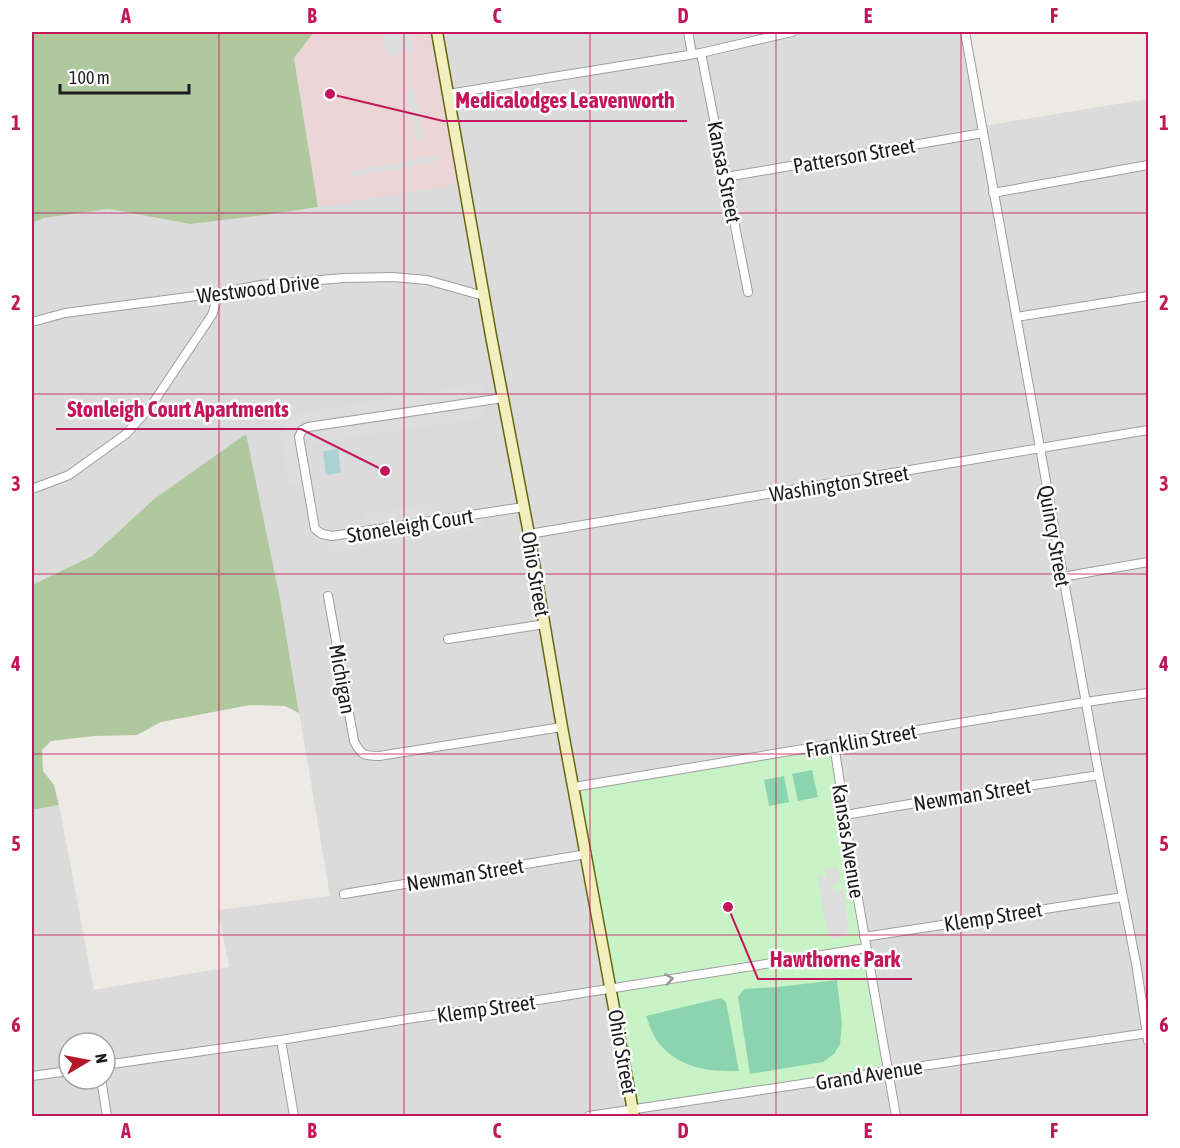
<svg xmlns="http://www.w3.org/2000/svg" width="1180" height="1148" font-family="'Asap Condensed',sans-serif">
  <style>
    .residential { fill: #dbdbdb; fill-rule: evenodd }
    .commercial { fill: #ecd5d7 }
    .forest { fill: #b0c89e }
    .park { fill: #c8f3c6 }
    .pitch { fill: #8bd4af }
    .parking { fill: #ddd }
    .water { fill: #aad2d6 }
    .lines { fill: none; stroke-linecap: round; stroke-linejoin: round }
    .street-casing { stroke: #9e9e9e; stroke-width: 10 }
    .secondary-casing { stroke: #686711; stroke-width: 13 }
    .street { stroke: #fff; stroke-width: 8 }
    .secondary { stroke: #f2eebe; stroke-width: 10 }
    .oneway { stroke: #999 }
    .grid { fill: none; stroke: #c2185b; stroke-width: 1.5; stroke-opacity: 0.55 }
    .labels { text-anchor: middle; dominant-baseline: central; stroke-width: 5; stroke-linejoin: round; paint-order: stroke }
    .street-label { font-size: 21px; fill: #1d1d1d; stroke: #fff }
    .leader { fill: none; stroke: #c2185b; stroke-width: 2 }
    .callout-dot { fill: #c2185b; stroke: #fff; stroke-width: 2 }
    .callout-label { font-size: 22px; text-anchor: middle; font-weight: bold; fill: #c2185b; stroke: #fff; stroke-width: 5; stroke-linejoin: round; paint-order: stroke }
    .neatline { fill: none; stroke: #c2185b; stroke-width: 2 }
    .grid-label { font-size: 20px; text-anchor: middle; font-weight: bold; fill: #c2185b }
  </style>
  <rect width="100%" height="100%" fill="#ede9e5"/>
  <path class="residential" d="M437 32H965L982 126 1148 99V1116H32V810L59 805 94 990 229 967 218 910 330 896 281 604 154 499 92 556 32 585V223L44 218 109 209 190 224 264 215 464 183ZM69 1043H105V1079H69Z"/>
  <path class="commercial" d="M314 32H437L464 183 318 207 294 58Z"/>
  <path class="forest" d="M32 32H314L294 58 318 207 264 215 190 224 109 209 44 218 32 223Z
    M246 434 281 604 299 713 285 706 250 705 161 722 137 735 94 736 51 741 42 750 43 771 54 785 59 805 32 810V585L92 556 154 499Z"/>
  <path class="park" d="M834 744 888 1071 633 1109 574 787Z"/>
  <path class="pitch" d="M812 770 818 797 798 801 792 774Z
    M784 776 789 802 769 806 764 780Z
    M837 980 842 1023 840 1044 834 1054 823 1062 750 1074 738 997 744 989 778 987Z
    M721 998 726 1002 739 1071C709 1072 678 1068 658 1042 652 1034 649 1024 646 1016Z"/>
  <path class="parking" d="M383 32H410L414 51 387 56Z
    M415 89 424 141 416 142 407 91Z
    M436 155 437 162 350 178 349 171Z
    M483 383 484 395 310 420 300 423 294 432 293 437 302 484 289 486 281 434 287 419 292 414Z
    M482 408 484 418 311 443 309 433Z
    M430 504 431 514 366 524 365 514Z
    M482 518 484 528 329 552 327 542Z
    M837 867 841 882 835 884 834 888 837 891 843 887 849 930 843 937 835 939 828 935 817 874 827 878 825 869Z"/>
  <path class="water" d="M338 449 341 473 326 475 323 451Z"/>
  <g class="lines">
    <defs>
      <path id="street" d="M688 32 692 54
        M965 32 1099 775 1136 963 1148 1041
        M701 53 748 292
        M448 94 701 53 792 32
        M726 177 983 133
        M993 193 1148 165
        M1016 317 1148 296
        M32 322 65 313 219 293 260 285 344 278 393 277 427 280 484 296
        M503 398 308 427 302 430 299 437 315 529 322 534 332 536 524 507
        M32 489 69 475 126 434 151 406 212 315 219 293
        M529 534 1148 430
        M1062 577 1148 562
        M328 596 354 741C361 755 364 756 379 756L562 727
        M448 639 545 624
        M834 744 854 876 896 1116
        M574 787 1086 702 1148 693
        M845 815 910 804 1099 775
        M344 894 587 854
        M864 937 1123 897
        M281 1040 294 1116
        M105 1065 281 1040 407 1019 545 999 866 948
        M32 1076 69 1071
        M101 1079 107 1116
        M589 1116 888 1071 1148 1033"/>
      <path id="secondary" d="M437 32 491 336 529 534 562 727 634 1116"/>
    </defs>
    <use href="#street" class="street-casing"/>
    <use href="#secondary" class="secondary-casing"/>
    <use href="#street" class="street"/>
    <use href="#secondary" class="secondary"/>
  </g>
  <defs><path id="oneway-chevron" d="M-2-3.5L2.5 0L-2 3.5" fill="none" stroke-width="1.6" stroke-linecap="round" stroke-linejoin="round" transform="scale(1.5)"/></defs>
  <use class="oneway" href="#oneway-chevron" transform="translate(669 979) rotate(-9)"/>
  <path class="grid" d="M219 32V1116M404 32V1116M590 32V1116M776 32V1116M961 32V1116M32 213H1148M32 394H1148M32 574H1148M32 754H1148M32 935H1148"/>
  <g class="labels">
    <g class="street-label">
      <text transform="translate(854 155) rotate(-10)">Patterson Street</text>
      <text transform="translate(725 172) rotate(79)">Kansas Street</text>
      <text transform="translate(258 288) rotate(-7)">Westwood Drive</text>
      <text transform="translate(839 483) rotate(-9)">Washington Street</text>
      <text transform="translate(410 525) rotate(-9)">Stoneleigh Court</text>
      <text transform="translate(1055 536) rotate(80)">Quincy Street</text>
      <text transform="translate(536 574) rotate(80)">Ohio Street</text>
      <text transform="translate(343 679) rotate(80)">Michigan</text>
      <text transform="translate(861 740) rotate(-10)">Franklin Street</text>
      <text transform="translate(972 794) rotate(-9)">Newman Street</text>
      <text transform="translate(849 841) rotate(81)">Kansas Avenue</text>
      <text transform="translate(465 874) rotate(-9)">Newman Street</text>
      <text transform="translate(993 916) rotate(-9)">Klemp Street</text>
      <text transform="translate(486 1008) rotate(-8)">Klemp Street</text>
      <text transform="translate(623 1052) rotate(80)">Ohio Street</text>
      <text transform="translate(869 1074) rotate(-9)">Grand Avenue</text>
    </g>
  </g>
  <path class="leader" d="M330 94L443 121H687M385 471L301 429H56M728 907L758 979H912"/>
  <g class="callout-dot">
    <circle cx="330" cy="94" r="6"/>
    <circle cx="385" cy="471" r="6"/>
    <circle cx="728" cy="907" r="6"/>
  </g>
  <g class="callout-label">
    <text x="565" y="108">Medicalodges Leavenworth</text>
    <text x="178" y="417">Stonleigh Court Apartments</text>
    <text x="835" y="967">Hawthorne Park</text>
  </g>
  <rect width="1180" height="1148" fill="none" stroke="#ffffff" stroke-width="66"/>
  <g transform="translate(87 1061) rotate(80)"><circle r="28" fill="#ffffff" stroke="#a5a5a5" stroke-width="1.5"/>
  <path d="M0-4.5L10 22L0 15L-10 22Z" fill="#b5162a"/>
  <text y="-9" font-size="16" font-weight="bold" text-anchor="middle" fill="#1d1d1d">N</text>
  </g>
  <path d="M60 84v9h129v-9" fill="none" stroke="#1d1d1d" stroke-width="3"/>
  <text x="69" y="84" font-size="18" fill="#1d1d1d" stroke="#ffffff" stroke-width="4.5" paint-order="stroke">100 m</text>
  <rect x="33" y="33" width="1114" height="1082" class="neatline"/>
  <g class="grid-label">
    <text x="126" y="23">A</text>
    <text x="312" y="23">B</text>
    <text x="497" y="23">C</text>
    <text x="683" y="23">D</text>
    <text x="868" y="23">E</text>
    <text x="1054" y="23">F</text>
    <text x="16" y="130">1</text>
    <text x="1164" y="130">1</text>
    <text x="16" y="310">2</text>
    <text x="1164" y="310">2</text>
    <text x="16" y="491">3</text>
    <text x="1164" y="491">3</text>
    <text x="16" y="671">4</text>
    <text x="1164" y="671">4</text>
    <text x="16" y="851">5</text>
    <text x="1164" y="851">5</text>
    <text x="16" y="1032">6</text>
    <text x="1164" y="1032">6</text>
    <text x="126" y="1138">A</text>
    <text x="312" y="1138">B</text>
    <text x="497" y="1138">C</text>
    <text x="683" y="1138">D</text>
    <text x="868" y="1138">E</text>
    <text x="1054" y="1138">F</text>
  </g>
</svg>
